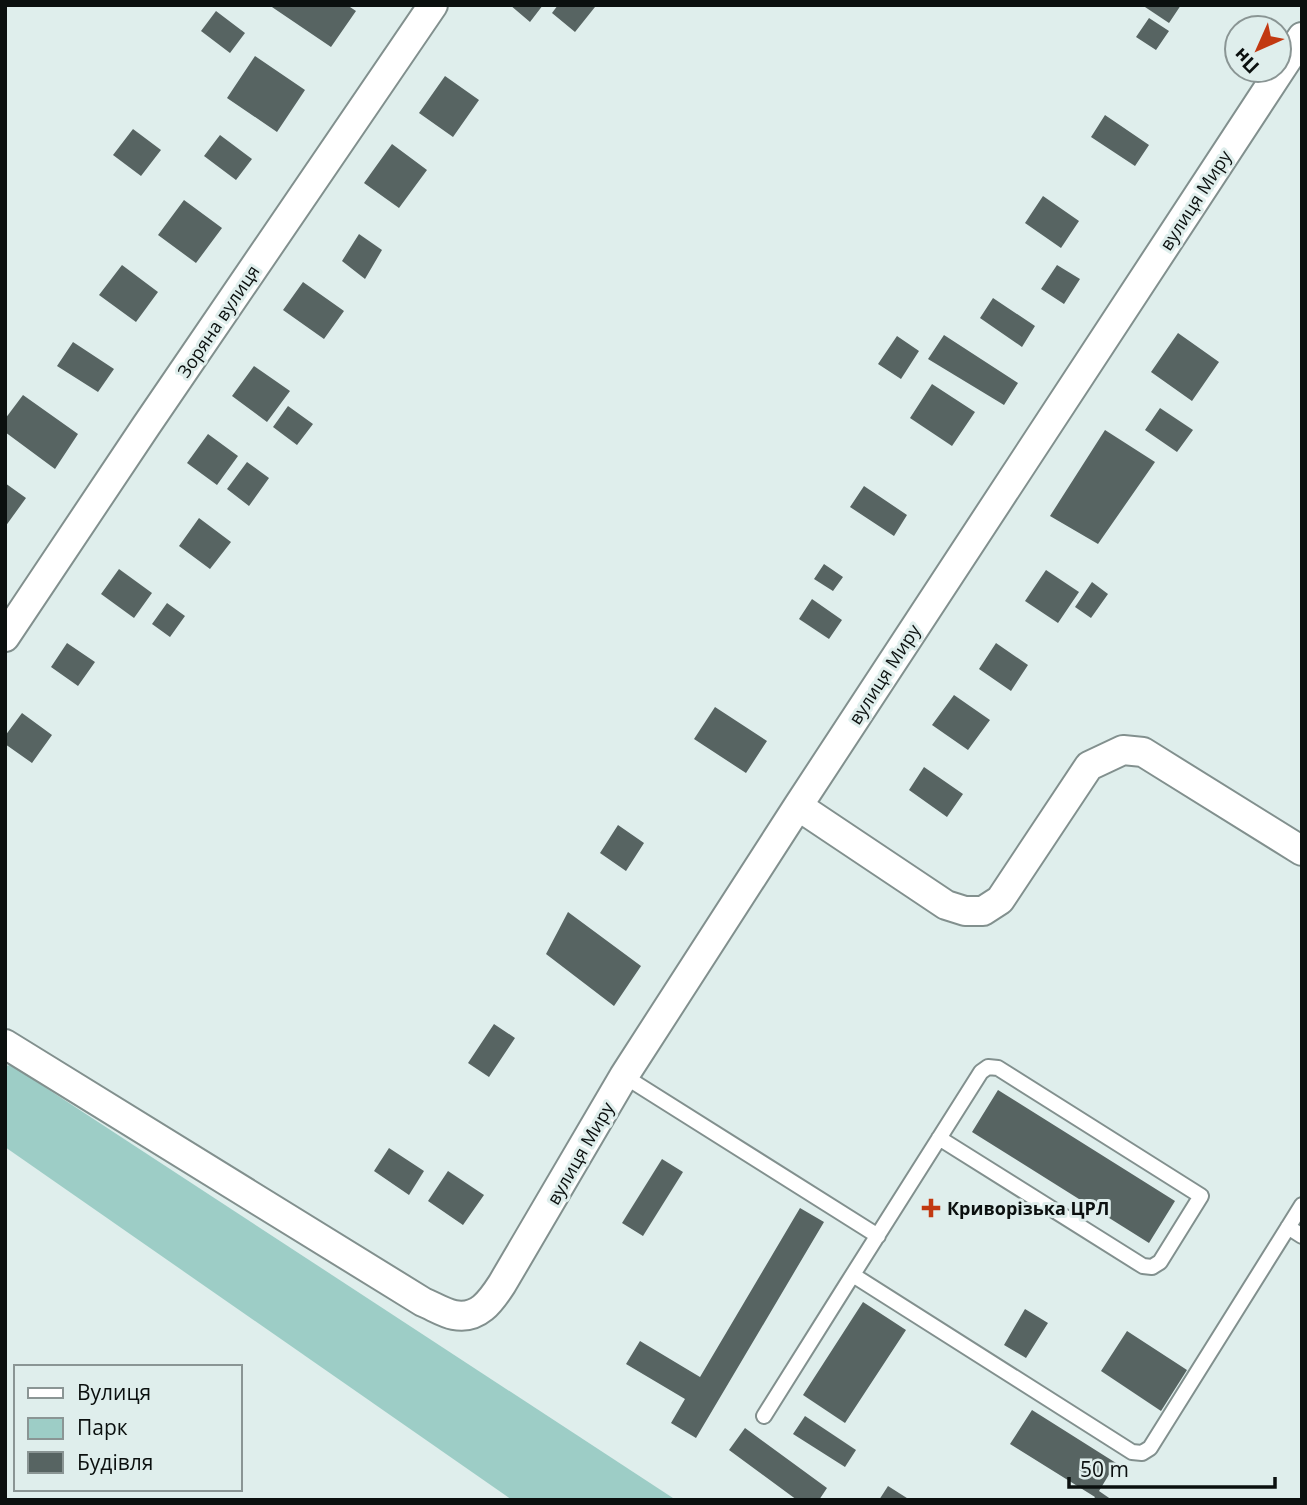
<svg xmlns="http://www.w3.org/2000/svg" width="1307" height="1505" font-family="'Open Sans',sans-serif">
  <style>
    .green { fill: #9dcdc6 }
    .building { fill: #576462 }
    .lines { fill: none; stroke-linecap: round; stroke-linejoin: round }
    .lane-casing { stroke: #82908e; stroke-width: 18 }
    .street-casing { stroke: #82908e; stroke-width: 32 }
    .lane { stroke: #fff; stroke-width: 14 }
    .street { stroke: #fff; stroke-width: 28 }
    .poi-dot { fill: #c23911; stroke: #dfeeec; stroke-width: 2.5 }
    .labels { text-anchor: middle; dominant-baseline: central; stroke-width: 6; stroke-linejoin: round; paint-order: stroke }
    .street-label { font-size: 18px; fill: #0b100f; stroke: #dfeeec }
    .poi-label { font-size: 18px; font-weight: bold; fill: #0b100f; stroke: #dfeeec; text-anchor: start }
  </style>
  <rect width="100%" height="100%" fill="#dfeeec"/>
  <path class="green" d="M11 1065 676 1500H512L5 1147V1066Z"/>
  <path class="building" d="M269 5H347L356 11 331 47Z
    M510 5H543L530 22Z
    M558 5H593L595 7 575 32 552 13Z
    M1142 5H1181L1169 23Z
    M216 11 245 33 230 53 201 31Z
    M1149 18 1169 31 1156 50 1136 37Z
    M255 56 305 90 277 132 227 98Z
    M445 76 479 100 453 137 419 113Z
    M1105 115 1149 145 1135 166 1091 137Z
    M133 129 161 150 141 176 113 155Z
    M220 135 252 159 236 180 204 156Z
    M392 144 427 170 399 208 364 183Z
    M1043 196 1079 221 1061 248 1025 223Z
    M184 200 222 228 196 263 158 235Z
    M359 234 382 250 365 279 342 261Z
    M122 265 158 292 136 322 99 295Z
    M1057 265 1080 279 1064 304 1041 289Z
    M303 282 344 311 324 339 283 310Z
    M993 298 1035 326 1022 347 980 318Z
    M1178 333 1219 362 1192 401 1151 372Z
    M944 335 1018 383 1004 405 928 359Z
    M897 336 919 351 901 379 878 364Z
    M73 342 114 369 98 392 57 366Z
    M254 366 290 391 267 422 232 396Z
    M932 384 975 412 952 446 910 418Z
    M23 395 78 434 55 469 5 432V419Z
    M288 406 313 424 297 445 273 427Z
    M1160 408 1193 430 1177 452 1145 430Z
    M1105 430 1155 462 1098 544 1050 516Z
    M208 434 238 456 217 485 187 463Z
    M247 462 269 478 249 506 227 489Z
    M5 483 26 498 5 527Z
    M864 486 907 515 894 536 850 507Z
    M199 518 231 542 210 569 179 546Z
    M824 564 843 577 833 591 814 579Z
    M119 569 152 593 134 618 101 594Z
    M1046 570 1079 592 1058 623 1025 601Z
    M1092 582 1108 594 1091 618 1075 607Z
    M812 599 842 620 829 639 799 619Z
    M167 603 185 616 170 637 152 624Z
    M67 643 95 662 78 686 51 667Z
    M996 643 1028 665 1011 691 979 669Z
    M954 695 990 720 968 750 932 725Z
    M715 707 767 741 746 773 694 739Z
    M22 713 52 735 32 763 5 744V736Z
    M924 767 963 794 947 817 909 790Z
    M618 825 644 843 626 871 600 853Z
    M568 912 641 966 614 1006 546 954Z
    M494 1024 515 1038 489 1077 468 1063Z
    M998 1090 1175 1201 1149 1243 972 1132Z
    M389 1148 424 1171 409 1195 374 1171Z
    M662 1159 683 1172 643 1236 622 1223Z
    M448 1171 484 1195 463 1225 428 1201Z
    M800 1208 824 1222 696 1438 671 1423 685 1399 626 1364 640 1341 700 1377Z
    M863 1302 906 1330 845 1423 803 1395Z
    M1025 1309 1048 1323 1026 1358 1004 1345Z
    M1127 1331 1187 1370 1161 1411 1101 1371Z
    M1032 1410 1116 1463 1099 1491 1112 1500H1093L1095 1497 1010 1444Z
    M805 1416 856 1450 845 1467 793 1434Z
    M745 1428 827 1488 819 1500H797L729 1450Z
    M888 1486 910 1500H879Z"/>
  <g class="lines">
    <defs>
      <path id="lane" d="M624 1076 878 1236
        M1288 1227 1302 1236
        M853 1275 1132 1452 1142 1453 1150 1448 1302 1205
        M764 1416C836 1301 908 1187 981 1072L988 1067 998 1068 1201 1196 1160 1262 1152 1267 1143 1266 939 1138"/>
      <path id="street" d="M5 637 146 426 433 5
        M798 806 946 905 965 911H983L1000 900 1089 766 1123 750 1143 752 1302 851
        M5 1044 423 1302C433 1306 444 1313 454 1315 478 1320 491 1301 502 1284L624 1076 798 806 1302 37"/>
    </defs>
    <use href="#lane" class="lane-casing"/>
    <use href="#street" class="street-casing"/>
    <use href="#lane" class="lane"/>
    <use href="#street" class="street"/>
  </g>
  <path class="poi-dot" d="M927.5 1197.5h7v7h7v7h-7v7h-7v-7h-7v-7h7z"/>
  <g class="labels">
    <g class="street-label">
      <text transform="translate(1195 200) rotate(-57)">вулиця Миру</text>
      <text transform="translate(218 321) rotate(-56)">Зоряна вулиця</text>
      <text transform="translate(884 674) rotate(-57)">вулиця Миру</text>
      <text transform="translate(580 1153) rotate(-60)">вулиця Миру</text>
    </g>
    <g class="poi-label">
      <text x="947" y="1208">Криворізька ЦРЛ</text>
    </g>
  </g>
  <rect width="1307" height="1505" fill="none" stroke="#0b100f" stroke-width="14"/>
  <rect x="14" y="1365" width="228" height="126" fill="#dfeeec" stroke="#8a9594" stroke-width="2"/>
  <rect x="28" y="1388" width="35" height="10" fill="#ffffff" stroke="#8a9594" stroke-width="2"/>
  <text x="77" y="1400" font-size="21" fill="#0b100f">Вулиця</text>
  <rect x="28" y="1418" width="35" height="21" fill="#9dcdc6" stroke="#8a9594" stroke-width="2"/>
  <text x="77" y="1435" font-size="21" fill="#0b100f">Парк</text>
  <rect x="28" y="1452" width="35" height="21" fill="#576462" stroke="#8a9594" stroke-width="2"/>
  <text x="77" y="1470" font-size="21" fill="#0b100f">Будівля</text>
  <g transform="translate(1258 49) rotate(225)"><circle r="33" fill="#dfeeec" stroke="#8a9594" stroke-width="2"/>
  <path d="M0-5L12 26L0 18L-12 26Z" fill="#c23911"/>
  <text y="-10" font-size="19" font-weight="bold" text-anchor="middle" fill="#0b100f">Пн</text>
  </g>
  <path d="M1069 1477v10h206v-10" fill="none" stroke="#0b100f" stroke-width="3.5"/>
  <text x="1080" y="1477" font-size="21" fill="#0b100f" stroke="#dfeeec" stroke-width="5" paint-order="stroke">50 m</text>
</svg>
